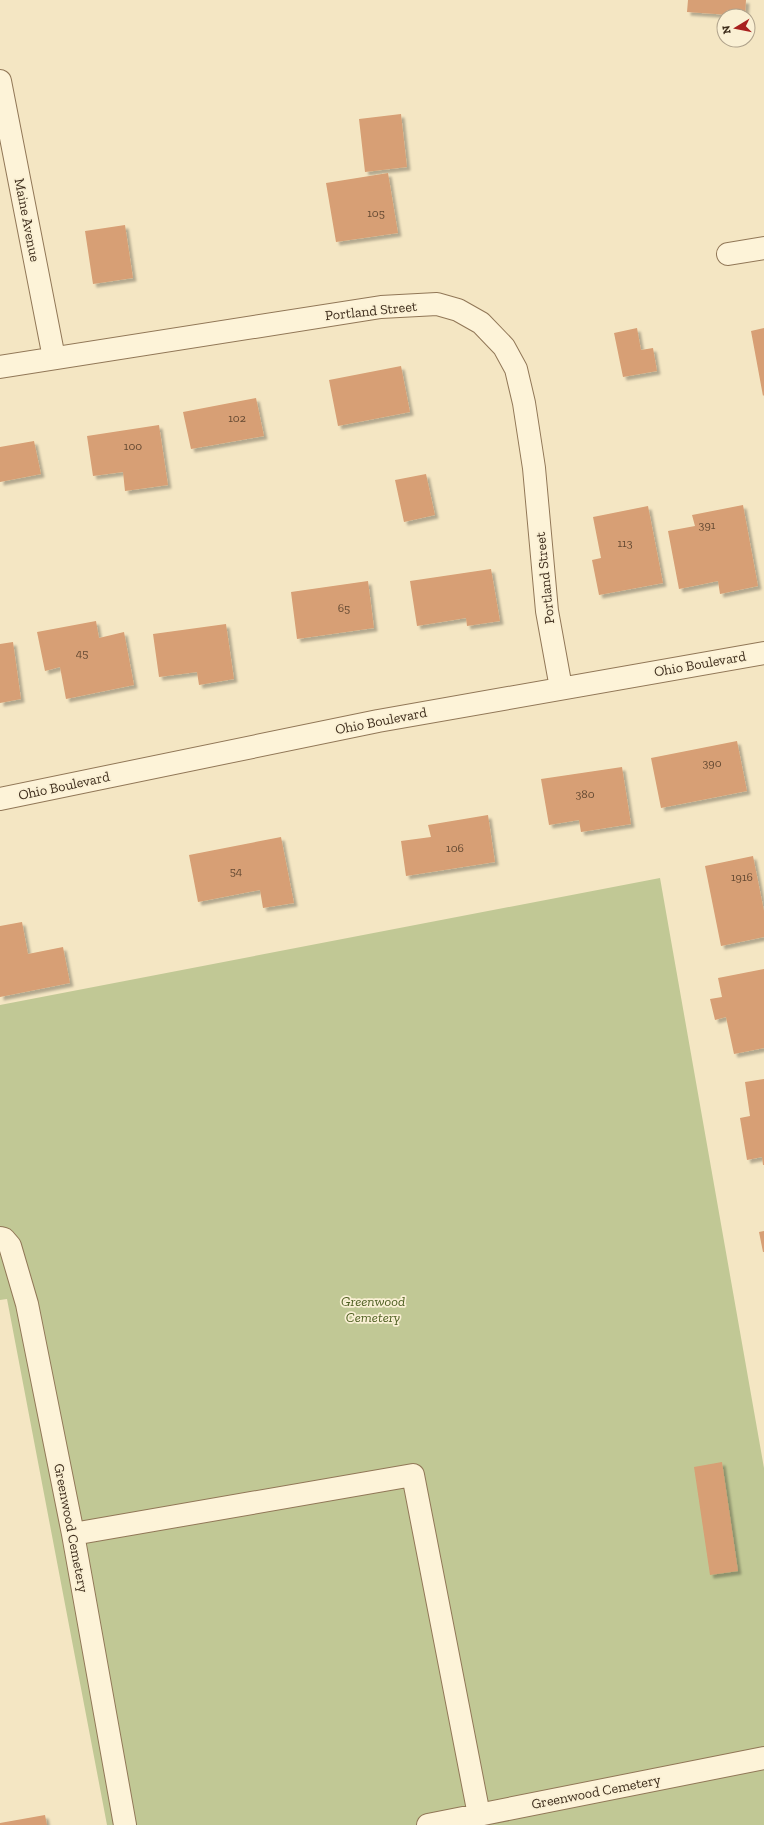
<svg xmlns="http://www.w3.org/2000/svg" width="764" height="1825" font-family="'Zilla Slab',serif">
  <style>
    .cemetery { fill: #c1c895 }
    .building { fill: #d79f74; filter: url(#shadow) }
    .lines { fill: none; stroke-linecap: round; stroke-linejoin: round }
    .minor-casing { stroke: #917757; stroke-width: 24 }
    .minor { stroke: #fdf3d8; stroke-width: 22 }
    .labels { text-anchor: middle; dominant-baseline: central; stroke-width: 3.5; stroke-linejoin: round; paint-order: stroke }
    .number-label { font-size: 12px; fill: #654a33 }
    .street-label { font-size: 14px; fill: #3f2e1d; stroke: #faf0d4 }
    .park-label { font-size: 14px; font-style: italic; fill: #4d5e21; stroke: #faf0d4 }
  </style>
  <defs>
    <filter id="shadow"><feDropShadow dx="3.5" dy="3.5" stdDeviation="1" flood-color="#0004"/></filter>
  </defs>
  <rect width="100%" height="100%" fill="#f4e6c3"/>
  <path class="cemetery" d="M660 878 764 1468V1825H107L7 1299 0 1300V1005Z"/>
  <path class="building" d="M688 0H746L745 16 687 12Z
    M401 114 407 167 365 172 359 119Z
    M388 173 398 233 336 242 326 183Z
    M125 225 133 278 93 284 85 231Z
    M637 328 641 350 653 348 657 371 623 377 614 333Z
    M764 328V395L763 396 751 331Z
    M401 366 410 412 338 426 329 380Z
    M256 398 264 436 191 449 183 412Z
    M159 425 168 485 125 491 123 472 93 476 87 436Z
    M34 441 41 474 0 482V447Z
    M426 474 435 515 404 522 395 480Z
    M743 505 758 586 720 594 718 581 679 589 668 531 695 526 692 515Z
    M648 506 663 583 599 595 592 560 601 558 593 517Z
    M491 569 500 621 467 626 466 618 417 626 410 581Z
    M368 581 374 628 297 639 291 592Z
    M96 621 99 638 124 632 134 685 66 699 60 667 45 671 37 632Z
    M226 624 234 679 199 685 197 672 159 677 153 634Z
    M13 642 21 699 0 703V644Z
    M737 741 747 791 661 808 651 758Z
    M622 767 631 824 581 832 579 820 549 825 541 779Z
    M488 815 495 862 406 876 401 841 431 837 428 825Z
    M281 837 294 903 263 908 260 890 198 902 189 855Z
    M753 856 764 911V937L721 946 705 866Z
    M22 922 28 954 63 947 70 983 0 997V926Z
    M764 969V1048L734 1054 726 1017 715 1020 710 999 722 997 718 978Z
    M764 1079V1165H763L762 1157 747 1160 740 1118 750 1116 745 1082Z
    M764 1231V1252H763L759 1232Z
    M722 1462 738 1571 710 1575 694 1467Z
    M45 1815 47 1825H0V1823Z"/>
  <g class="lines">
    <defs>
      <path id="minor" d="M0 81 54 358
        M728 254 764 248
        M0 367 381 307 437 304 458 310 481 323 504 347 516 369 524 403 534 468 547 611 561 688
        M0 799 378 721 764 653
        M0 1238 4 1239 10 1246 27 1304 73 1534 125 1825
        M73 1534 413 1475 479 1815
        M428 1825 764 1758"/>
    </defs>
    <use href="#minor" class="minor-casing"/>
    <use href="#minor" class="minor"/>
  </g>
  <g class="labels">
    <g class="number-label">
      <text x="376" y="213">105</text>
      <text x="237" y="418">102</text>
      <text x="133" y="446">100</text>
      <text x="707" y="525">391</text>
      <text x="625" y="543">113</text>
      <text x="344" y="608">65</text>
      <text x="82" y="653">45</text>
      <text x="712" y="763">390</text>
      <text x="585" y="794">380</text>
      <text x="455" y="848">106</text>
      <text x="236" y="871">54</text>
      <text x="742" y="877">1916</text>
    </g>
    <g class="street-label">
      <text transform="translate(27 220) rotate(79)">Maine Avenue</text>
      <text transform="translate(371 311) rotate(-6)">Portland Street</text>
      <text transform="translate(545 578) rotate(-96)">Portland Street</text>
      <text transform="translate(700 664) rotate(-10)">Ohio Boulevard</text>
      <text transform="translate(381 721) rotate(-11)">Ohio Boulevard</text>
      <text transform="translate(64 786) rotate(-12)">Ohio Boulevard</text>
      <text transform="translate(71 1528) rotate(79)">Greenwood Cemetery</text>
      <text transform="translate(596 1792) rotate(-11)">Greenwood Cemetery</text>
    </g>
    <g class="park-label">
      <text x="373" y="1301">Greenwood<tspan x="373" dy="16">Cemetery</tspan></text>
    </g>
  </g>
  <g transform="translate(736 28) rotate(260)"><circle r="19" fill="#faf0d4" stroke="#afa28b"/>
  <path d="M0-3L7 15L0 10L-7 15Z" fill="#a8201e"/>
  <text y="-6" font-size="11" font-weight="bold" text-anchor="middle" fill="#3f2e1d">N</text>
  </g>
</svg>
